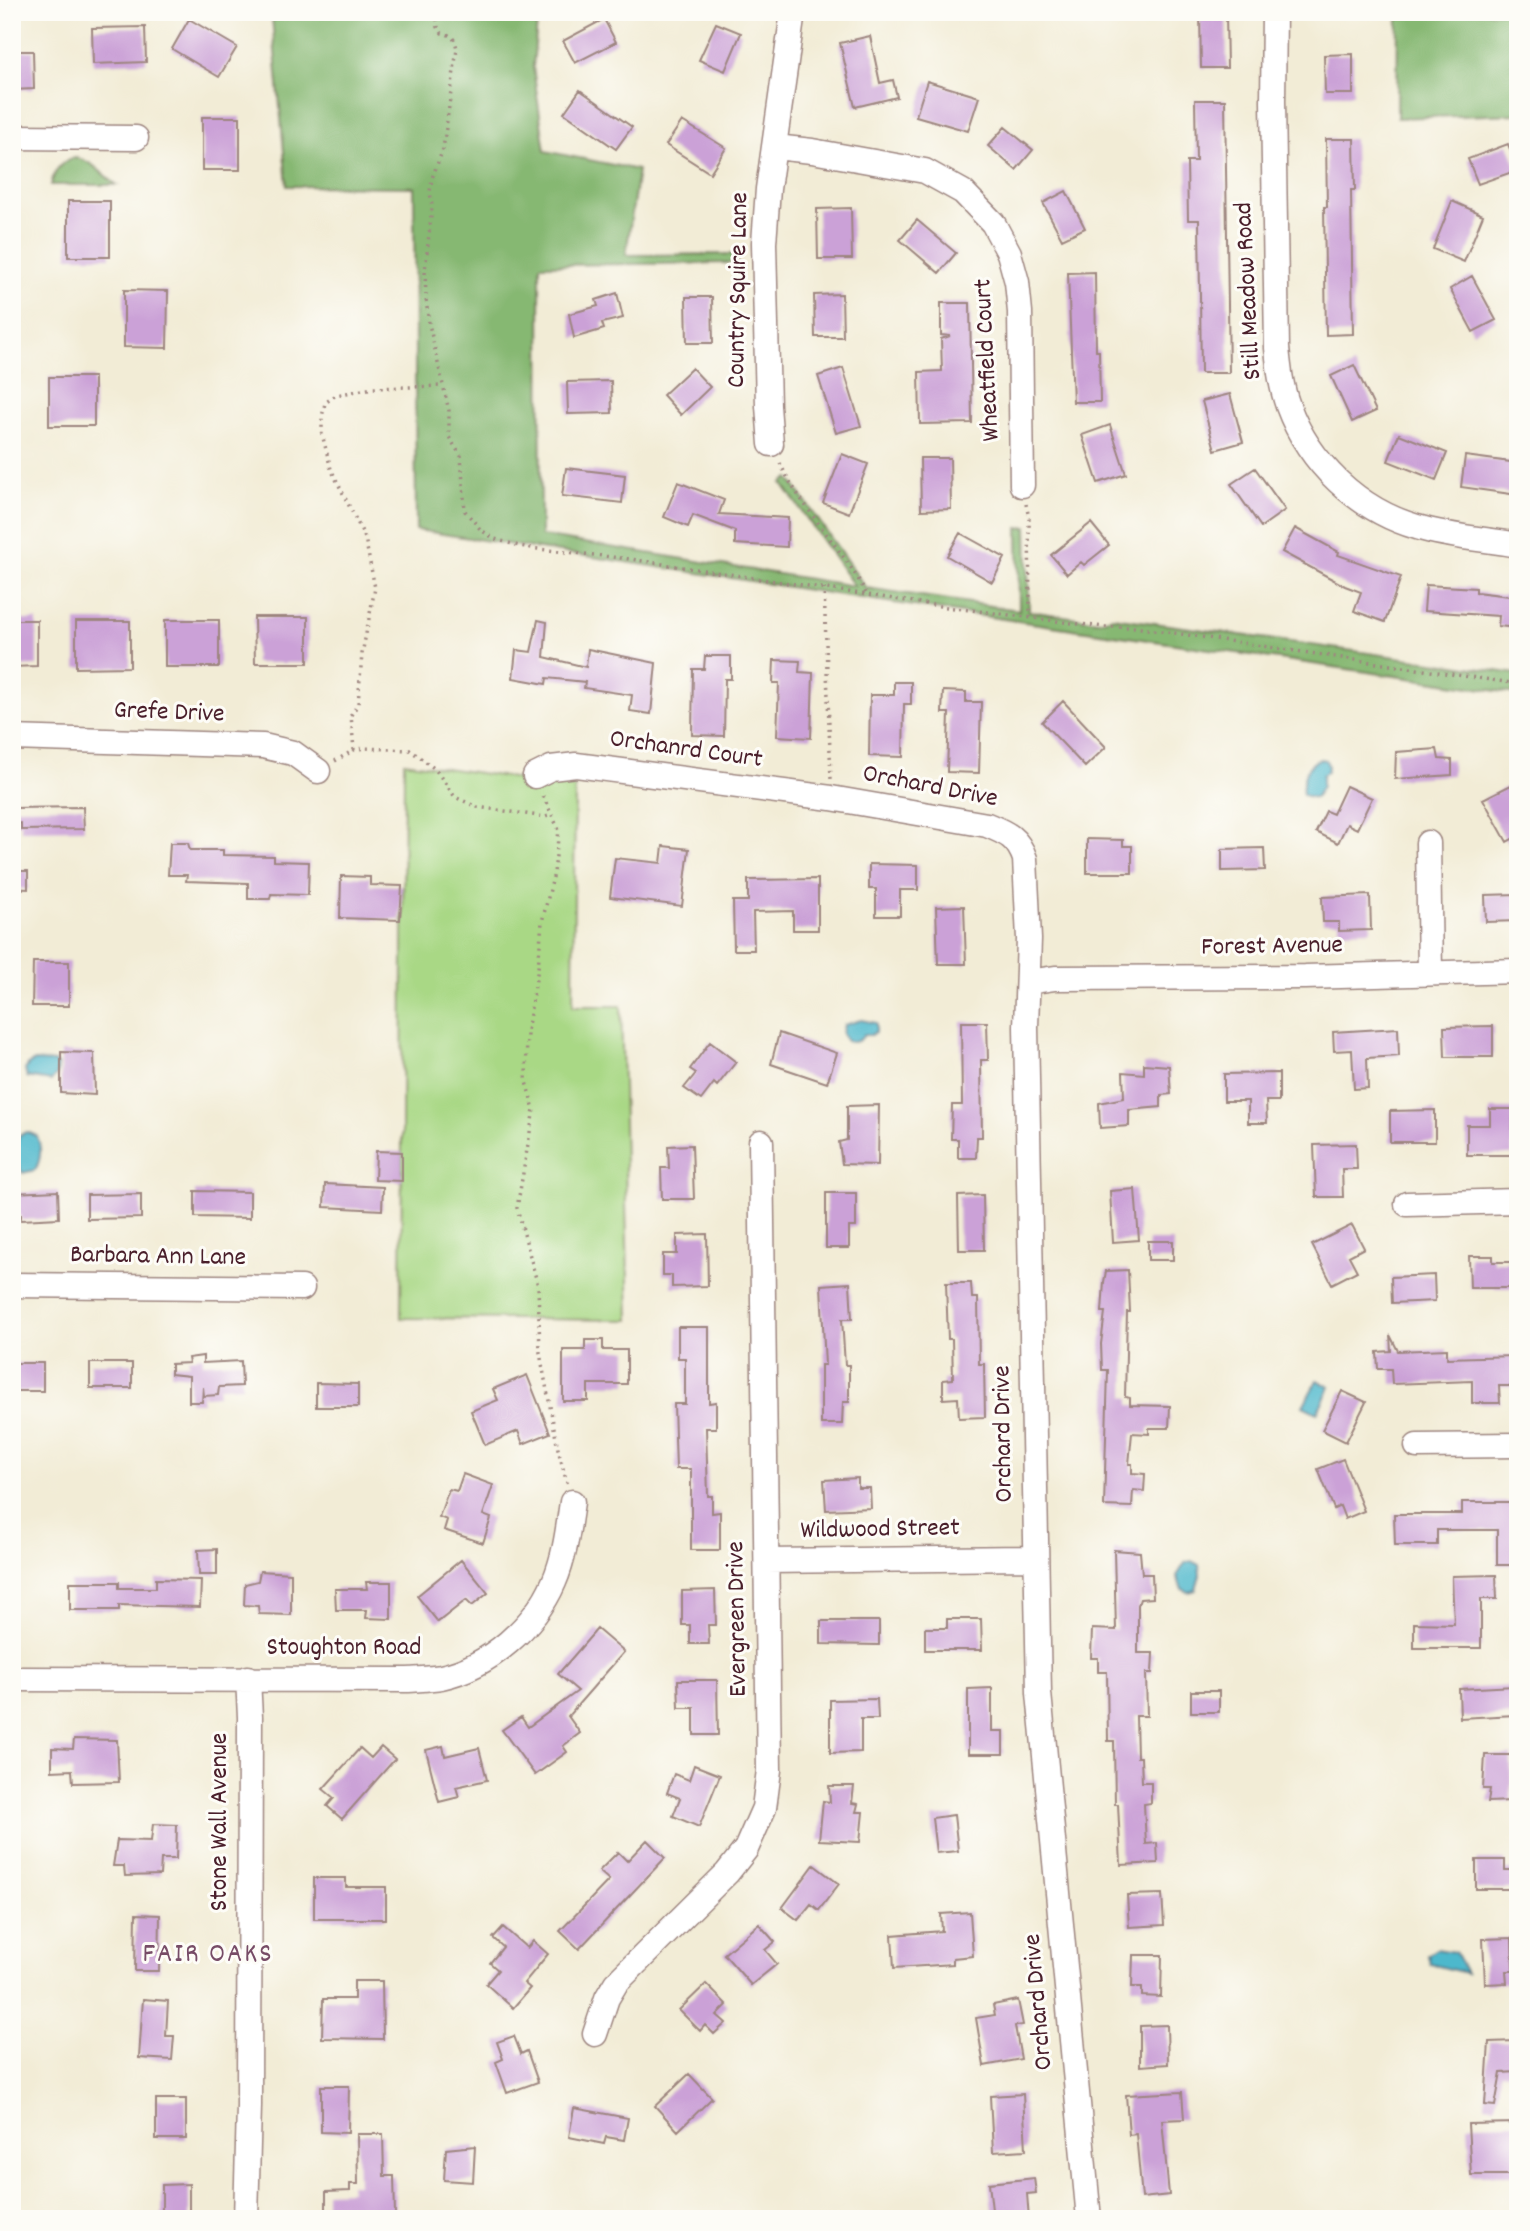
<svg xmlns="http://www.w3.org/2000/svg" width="1530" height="2231" font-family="Dekko,sans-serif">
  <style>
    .green { fill: #a9d885; stroke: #7a7c58; stroke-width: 2 }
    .forest { fill: #86b872; stroke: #686c4e; stroke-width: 2 }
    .water { fill: #4eb8cc; stroke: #4c6c7c; stroke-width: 2 }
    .building { fill: #cba1d7 }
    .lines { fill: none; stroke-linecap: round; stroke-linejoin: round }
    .minor-casing { stroke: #9e8680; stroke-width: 27 }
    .path { stroke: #9e8680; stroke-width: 3.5; stroke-dasharray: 2 5; stroke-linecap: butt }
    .minor { stroke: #fff; stroke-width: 24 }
    .labels { text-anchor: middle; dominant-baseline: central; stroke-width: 6; stroke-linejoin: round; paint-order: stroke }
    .street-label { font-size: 26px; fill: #4a1f2b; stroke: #fdfcf7 }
    .neighbourhood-label { font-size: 28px; letter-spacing: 2px; fill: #774c67; stroke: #fdfcf7 }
  </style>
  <rect width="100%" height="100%" fill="#fdfcf7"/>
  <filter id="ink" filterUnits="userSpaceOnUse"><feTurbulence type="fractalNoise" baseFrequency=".0143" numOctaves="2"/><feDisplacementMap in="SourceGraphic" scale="14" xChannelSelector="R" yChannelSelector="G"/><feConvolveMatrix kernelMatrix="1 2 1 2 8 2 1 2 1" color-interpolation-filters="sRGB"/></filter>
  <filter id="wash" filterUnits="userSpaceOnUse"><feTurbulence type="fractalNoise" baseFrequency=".00686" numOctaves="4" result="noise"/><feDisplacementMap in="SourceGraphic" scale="28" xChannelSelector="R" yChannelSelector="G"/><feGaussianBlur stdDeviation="1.57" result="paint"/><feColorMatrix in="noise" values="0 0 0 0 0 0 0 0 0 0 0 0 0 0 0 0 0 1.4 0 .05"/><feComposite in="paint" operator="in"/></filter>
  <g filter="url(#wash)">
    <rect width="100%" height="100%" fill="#f2ecd6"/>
    <path class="green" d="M404 762 575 787 573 1006H621L629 1320 401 1318Z"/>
    <path class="forest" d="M258 12H538L533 67 545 151 638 170 626 255 737 254V263L540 265 541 536 854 586 782 483 789 478 866 588 1019 610 1018 528 1027 527 1029 611 1098 621 1112 617 1518 674V694L887 602 416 530 414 187 287 186 272 18Z
      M1398 12H1518V114L1397 118Z
      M74 158C92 159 103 176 117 185H51C54 171 60 161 74 158Z"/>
    <path class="water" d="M1320 759 1326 760 1328 766 1327 772 1322 775V786L1315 798 1303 795C1301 780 1306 764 1320 759Z
      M861 1020 876 1023V1031L871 1035H864C859 1042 855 1043 847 1041L842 1034 844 1025Z
      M35 1061 54 1062 58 1066 57 1075 51 1081 27 1077 25 1070 29 1064Z
      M27 1132 37 1136C42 1147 41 1160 35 1170L23 1173C13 1162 15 1148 19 1135Z
      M1317 1380 1330 1387 1317 1413 1303 1406Z
      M1192 1561 1199 1565 1200 1575 1196 1590 1189 1592 1182 1589 1177 1576 1185 1563Z
      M1436 1949 1455 1952 1466 1973 1430 1964 1428 1955Z"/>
    <g id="blocks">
      <path class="building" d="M1200 12H1226L1227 68H1201Z
        M189 19 237 47 219 77 172 49Z
        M604 19 616 42 575 63 563 41Z
        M716 23 741 33 725 71 699 60Z
        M145 27 146 62 93 64 92 28Z
        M870 36 880 83 893 80 897 97 855 107 840 43Z
        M12 51H33L34 89 12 90Z
        M1353 54V94H1325L1324 55Z
        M927 81 979 97 968 131 916 116Z
        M580 90 632 127 616 149 564 113Z
        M1195 100H1225L1229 373H1201L1199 220H1188L1187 161H1196Z
        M202 117H240V170H202Z
        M682 121 726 148 710 173 666 145Z
        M1005 127 1033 150 1016 170 988 146Z
        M1326 139H1354L1355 190H1351L1353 334 1326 335 1324 207H1327Z
        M1508 144 1518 170 1478 184 1468 159Z
        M1066 191 1085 228 1062 239 1043 203Z
        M68 201H110V257H68Z
        M1452 201 1483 215 1464 262 1433 249Z
        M851 208 852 259H818L817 209Z
        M917 220 956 253 939 273 900 240Z
        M1095 272 1096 351H1099L1100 402H1073L1068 273Z
        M1472 276 1496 320 1473 332 1450 289Z
        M124 290 168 291 167 348 124 347Z
        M617 293 623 318 602 323 604 329 574 338 569 314 598 306 596 300Z
        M842 294 843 337H815L814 295Z
        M686 297H712L713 343H687Z
        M941 303H970L972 423 920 424 919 372 942 371 941 339 950 336 941 335Z
        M1354 365 1376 411 1352 422 1331 376Z
        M692 368 710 387 681 415 663 395Z
        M843 368 861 426 836 433 818 376Z
        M49 377H94V426H49Z
        M611 381 612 413 568 414 567 382Z
        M1230 394 1243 442 1215 450 1202 401Z
        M1110 425 1126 474 1098 483 1082 435Z
        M1399 434 1447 453 1436 480 1388 461Z
        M842 454 868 464 849 513 823 503Z
        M1465 456 1518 463V495L1461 487Z
        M920 458H950L951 509 921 510Z
        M566 468 625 475 622 503 562 496Z
        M1255 468 1285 510 1261 527 1231 484Z
        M678 482 724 500 719 514 788 518 787 547 735 544V531L693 515 688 527 664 517Z
        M1091 523 1109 545 1084 565 1081 562 1067 574 1051 555Z
        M1295 528 1339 552 1338 555 1401 577 1385 622 1354 611 1361 592 1345 586 1282 552Z
        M960 533 1005 558 992 582 947 556Z
        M1426 585 1476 588V592L1518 597V628L1498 626 1499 616 1424 611Z
        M254 617H308V663H255Z
        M12 620H37V666L12 667Z
        M165 620H219V667H165Z
        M538 620 547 622 544 657 586 667 588 649 656 663 651 714 630 711 632 695 584 688 585 682 547 678 546 684 513 678 516 650 531 652Z
        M76 621H130V667L76 668Z
        M705 656H731V679H725L724 736 692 735 693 669H704Z
        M774 660 800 661 799 672 813 673 811 738 777 736 779 683H773Z
        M894 682H911V704H904L903 757 869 756 870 695H894Z
        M943 691 966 692V702H981L979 773 947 772 949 713H942Z
        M1063 701 1106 747 1085 767 1042 722Z
        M1437 749 1439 759 1452 760V775L1395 779 1396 752Z
        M1511 785 1518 797V836L1507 842 1483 799Z
        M1346 786 1372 798 1357 829 1347 824 1338 843 1316 832 1326 811 1333 814Z
        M83 807 84 829 21 830V823L12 824V808Z
        M1087 839 1123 840V846H1132V873H1087Z
        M170 843H188L190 850H223V855L274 856V861L309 862 308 895 271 894 270 899H248V883L186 881 187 875H168Z
        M663 846 689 849 682 906 610 897 615 858 661 863Z
        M1264 848 1265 870 1222 871V849Z
        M869 864 918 865V890H900V916H876V889H869Z
        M12 871H28V889L12 888Z
        M341 876 370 877V885L402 886 400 920 340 918Z
        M818 879V930H793V911L753 912 754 950H734L733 901H748V880Z
        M1518 894V921L1486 922 1485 895Z
        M1370 895 1371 930 1339 931V922H1323L1322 897Z
        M964 906 966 964H938L936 907Z
        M33 962H69V1006H32Z
        M961 1022H987L988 1060H981L982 1137H977L976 1158H958V1139H951L952 1105H962Z
        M1493 1026V1057H1445L1444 1027Z
        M1398 1028 1399 1056 1367 1058 1368 1088 1354 1089 1352 1050 1334 1051 1333 1032Z
        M779 1033 837 1053 827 1083 771 1064Z
        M710 1042 736 1062 717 1086 714 1083 701 1100 684 1088 696 1073 690 1069Z
        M61 1052 94 1053 95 1095 61 1093Z
        M1144 1064 1169 1066 1171 1094 1161 1095V1107L1129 1110V1126L1100 1128 1099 1103 1124 1098 1123 1072 1144 1074Z
        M1279 1073V1101H1266L1267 1123H1248V1101H1224V1074Z
        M879 1105 878 1165 842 1164 839 1142 847 1140V1106Z
        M1490 1109H1513L1512 1155H1467V1125H1490Z
        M1435 1110V1142H1390V1111Z
        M1356 1144 1357 1169H1342L1343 1197H1316L1314 1145Z
        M692 1145 694 1199H662L661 1168H669L668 1146Z
        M376 1151 402 1152V1181L375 1180Z
        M325 1184 383 1187 382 1210 324 1207Z
        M1135 1189 1139 1240 1113 1242 1110 1191Z
        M58 1191 59 1218 21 1220V1215H12V1193Z
        M195 1191 250 1192V1218L195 1217Z
        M826 1193H856V1227H849V1248H826Z
        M141 1194V1218L87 1219V1195Z
        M983 1195 984 1250H959L958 1196Z
        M1352 1225 1364 1248 1349 1256 1357 1271 1332 1284 1312 1245Z
        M707 1234 708 1286 672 1287V1275H663V1254H677V1235Z
        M1148 1241H1173V1260H1148Z
        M1469 1256H1493V1262H1514V1288H1470Z
        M1128 1270 1130 1312H1127L1125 1397 1130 1398V1405L1170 1406 1169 1428H1149V1434L1132 1433 1129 1464H1132V1473L1145 1474 1144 1491 1133 1490 1132 1507 1104 1506 1108 1370H1102L1101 1344 1105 1312H1102L1104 1282 1106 1271Z
        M1434 1275 1435 1301 1392 1303 1391 1277Z
        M850 1283 852 1319H842L845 1365H849V1402H843L842 1424H821V1365H825L821 1285Z
        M946 1283H971L972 1298H978L979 1364H984L985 1417 959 1418 958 1398 943 1399V1380L953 1379 952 1339H948Z
        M678 1327H709V1403L716 1402V1428H706L708 1496H712V1513L720 1512V1550H691V1469H676L674 1404H685V1358H678Z
        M1390 1335 1398 1351 1447 1349V1358L1514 1356V1386H1499L1500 1403H1472V1381L1392 1384 1391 1369H1378L1377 1352 1391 1351Z
        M585 1340H603V1350H627V1384H588V1401H563V1350H585Z
        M203 1356V1363L241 1361 242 1386 219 1387 218 1395 204 1396 203 1387 202 1402H189V1376L171 1374V1364L189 1363 188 1358Z
        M12 1363H43V1391H12Z
        M90 1363H132V1388H90Z
        M527 1375 550 1433 523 1444 518 1431 485 1445 471 1411 498 1400 493 1389Z
        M316 1383 358 1384V1407H316Z
        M1342 1391 1366 1402 1346 1442 1322 1430Z
        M1343 1459 1364 1511 1345 1519 1340 1506 1334 1509 1318 1469Z
        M463 1474 493 1485 483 1515 491 1518 483 1543 444 1530 447 1520 439 1517 449 1489 457 1491Z
        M858 1478V1488H870L871 1508 826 1510 824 1480Z
        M1462 1502H1517L1518 1565H1497V1530H1437V1545H1395L1394 1514H1462Z
        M217 1549V1575H199L198 1550Z
        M1114 1550 1140 1552 1142 1574H1152L1153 1598 1140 1599 1138 1605V1653H1153L1152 1673H1146L1147 1716H1136L1137 1757H1141L1142 1782H1151V1803L1144 1804 1146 1844 1157 1843 1158 1863 1121 1865 1118 1804H1115L1114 1741H1108L1107 1672H1098V1658H1091L1092 1629 1116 1630Z
        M461 1560 488 1593 472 1606 466 1600 438 1622 417 1596Z
        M260 1571 291 1573V1615L259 1614 258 1606 244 1605 245 1584 258 1581Z
        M1496 1575 1497 1599H1481V1648H1414V1623L1454 1624 1452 1576Z
        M156 1579 201 1580 200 1607 119 1605V1610H70V1582H119V1588H156Z
        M366 1582H391V1619L366 1618 367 1610H336L335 1589H367Z
        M715 1590 716 1625H708L709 1644H690V1625H682V1591Z
        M947 1619H981L982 1650H925V1628H947Z
        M821 1621H879V1645L821 1644Z
        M597 1629 624 1652 568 1716 580 1733 563 1746 567 1752 535 1775 502 1730 521 1717 528 1727 578 1691 558 1674Z
        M678 1680H717L718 1735H694V1708H679Z
        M1514 1686 1515 1715 1460 1718 1459 1689Z
        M992 1688V1731H1003V1754H968V1689Z
        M1191 1691H1219V1712H1191Z
        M877 1699 878 1719H861V1752L830 1753V1700Z
        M74 1739 117 1740 119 1782 73 1783 72 1770 52 1771V1748L73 1749Z
        M443 1746 445 1756 479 1748 487 1780 456 1787 459 1797 439 1802 426 1750Z
        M381 1747 395 1759 342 1819 327 1806 334 1798 323 1789 360 1748 371 1758Z
        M1485 1755H1511V1801L1488 1802 1490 1789H1483Z
        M694 1765 720 1775 699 1827 673 1816 680 1798 667 1793 674 1774 689 1780Z
        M829 1786H854L852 1803 858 1804 856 1812H863L860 1842 819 1840 823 1801 830 1802Z
        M954 1815 958 1851 936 1853 932 1818Z
        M153 1824 177 1825 176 1859H161L160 1875 125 1876 124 1866H113L117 1840 151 1841Z
        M647 1840 665 1858 579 1949 560 1931 609 1880 599 1871 618 1852 627 1861Z
        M1476 1860H1505V1870H1512L1513 1889H1476Z
        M814 1865 839 1884 819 1910 811 1904 798 1920 782 1908Z
        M314 1878H346V1887H386V1919H314Z
        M1162 1894 1164 1925 1129 1927 1127 1895Z
        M970 1912 973 1956 953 1958V1964L894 1968 892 1935 942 1931 941 1914Z
        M136 1914 160 1915 159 1971H135Z
        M759 1924 775 1942 765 1950 777 1964 751 1985 724 1954Z
        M503 1927 527 1948 533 1941 548 1954 524 1983 530 1988 513 2008 486 1984 498 1970 490 1963 503 1947 493 1938Z
        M1512 1938 1513 1971H1506L1507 1983 1485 1984 1483 1939Z
        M1133 1955H1162L1161 1997 1142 1996V1987H1132Z
        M354 1981H382L383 2039 322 2038 323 1999H354Z
        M706 1984 727 2005 717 2015 726 2023 714 2034 705 2025 700 2031 679 2010Z
        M143 1999 168 2001 166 2036H174L172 2060 139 2058Z
        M1018 2000 1023 2025 1015 2026 1021 2059 984 2066 976 2018 995 2015 993 2005Z
        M1167 2025 1168 2064 1140 2066V2026Z
        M514 2036 521 2054 527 2051 538 2082 507 2093 496 2062 503 2059 497 2042Z
        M1516 2041V2072L1501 2073 1495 2106 1485 2105 1489 2042Z
        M689 2074 712 2098 678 2131 655 2106Z
        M321 2086H349L348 2133 321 2132Z
        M1182 2092 1184 2119 1162 2120 1169 2195 1142 2198 1136 2134 1129 2135 1126 2095Z
        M1023 2094 1026 2150 993 2152 990 2096Z
        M156 2099H186V2139H156Z
        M574 2108 628 2118 624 2140 606 2137 604 2144 569 2137Z
        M1518 2123V2175H1471L1468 2124Z
        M357 2134H383L384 2176H394L395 2215H364V2219H326V2192L350 2191V2184H358Z
        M475 2146 473 2182 444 2180 446 2149Z
        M1034 2178 1036 2193 1027 2194 1029 2219H993L989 2183Z
        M189 2184V2219H162V2185Z"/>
    </g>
  </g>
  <g filter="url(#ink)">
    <use href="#blocks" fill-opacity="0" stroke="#9e8680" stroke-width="2"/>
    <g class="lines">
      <defs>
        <path id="minor" d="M1274 12 1273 101 1277 348C1279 368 1281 387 1288 406 1309 463 1358 510 1417 527 1449 537 1484 539 1518 545
          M12 137 136 138
          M775 147 812 151 925 171 963 192 993 223 1009 253 1017 282 1020 312 1022 485
          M771 444 768 406 764 243 768 189 793 12
          M12 738 263 746 293 753 318 771
          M535 776 551 768 576 765 831 798 987 825C1007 833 1018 838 1025 859L1029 939 1026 1027 1039 1693 1089 2219
          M1428 843 1430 973
          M1028 982 1055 978 1305 977 1518 971
          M1407 1204 1518 1201
          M12 1285 302 1288
          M1417 1446 1518 1445
          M767 1561 1035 1558
          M12 1679 408 1680C419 1679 430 1679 441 1677 489 1667 535 1626 554 1582 565 1557 568 1529 572 1502
          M595 2034 607 1998 616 1983 727 1873 746 1849 764 1808 769 1770 761 1142
          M246 2219 249 2106 250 1717 248 1678"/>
      </defs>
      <use href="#minor" class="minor-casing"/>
      <path class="path" d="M436 12 438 27 442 33C452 35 455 38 457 49L443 149 432 178 430 191 432 207 425 271 426 299 429 324 449 411V437L461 456 465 511 481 530 495 539 519 546 538 549 630 559 947 607 1103 627H1134L1518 684
        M780 463C802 510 843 548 867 595
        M1026 504 1029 518 1030 617
        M824 588 831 779
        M354 750 351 715 358 704 362 654 375 588 365 538 331 469 322 434V417L325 403 336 395 373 388 443 386
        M335 761 354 750 364 748 410 750 435 769 455 797 477 807 546 817 551 815
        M543 796 559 830 554 873 542 922 538 968 527 1031 526 1082 534 1109 517 1208 538 1286 540 1353 558 1449 567 1483"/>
      <use href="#minor" class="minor"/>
    </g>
  </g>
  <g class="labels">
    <g class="street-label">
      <text transform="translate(739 290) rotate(-89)">Country Squire Lane</text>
      <text transform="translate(1249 291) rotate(-93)">Still Meadow Road</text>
      <text transform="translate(988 360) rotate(-93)">Wheatfield Court</text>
      <text transform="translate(169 713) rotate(2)">Grefe Drive</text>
      <text transform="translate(686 750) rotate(8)">Orchanrd Court</text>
      <text transform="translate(930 787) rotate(11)">Orchard Drive</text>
      <text transform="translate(1272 947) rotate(-1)">Forest Avenue</text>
      <text transform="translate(158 1257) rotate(1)">Barbara Ann Lane</text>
      <text transform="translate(1004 1434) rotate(-91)">Orchard Drive</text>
      <text transform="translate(880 1530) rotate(-1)">Wildwood Street</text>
      <text transform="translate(738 1619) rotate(-91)">Evergreen Drive</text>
      <text x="344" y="1648">Stoughton Road</text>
      <text transform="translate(220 1822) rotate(-90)">Stone Wall Avenue</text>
      <text transform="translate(1039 2002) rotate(-95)">Orchard Drive</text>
    </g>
    <g class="neighbourhood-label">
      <text x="208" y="1956">FAIR OAKS</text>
    </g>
  </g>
  <rect width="1530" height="2231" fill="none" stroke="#fdfcf7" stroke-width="42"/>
</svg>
